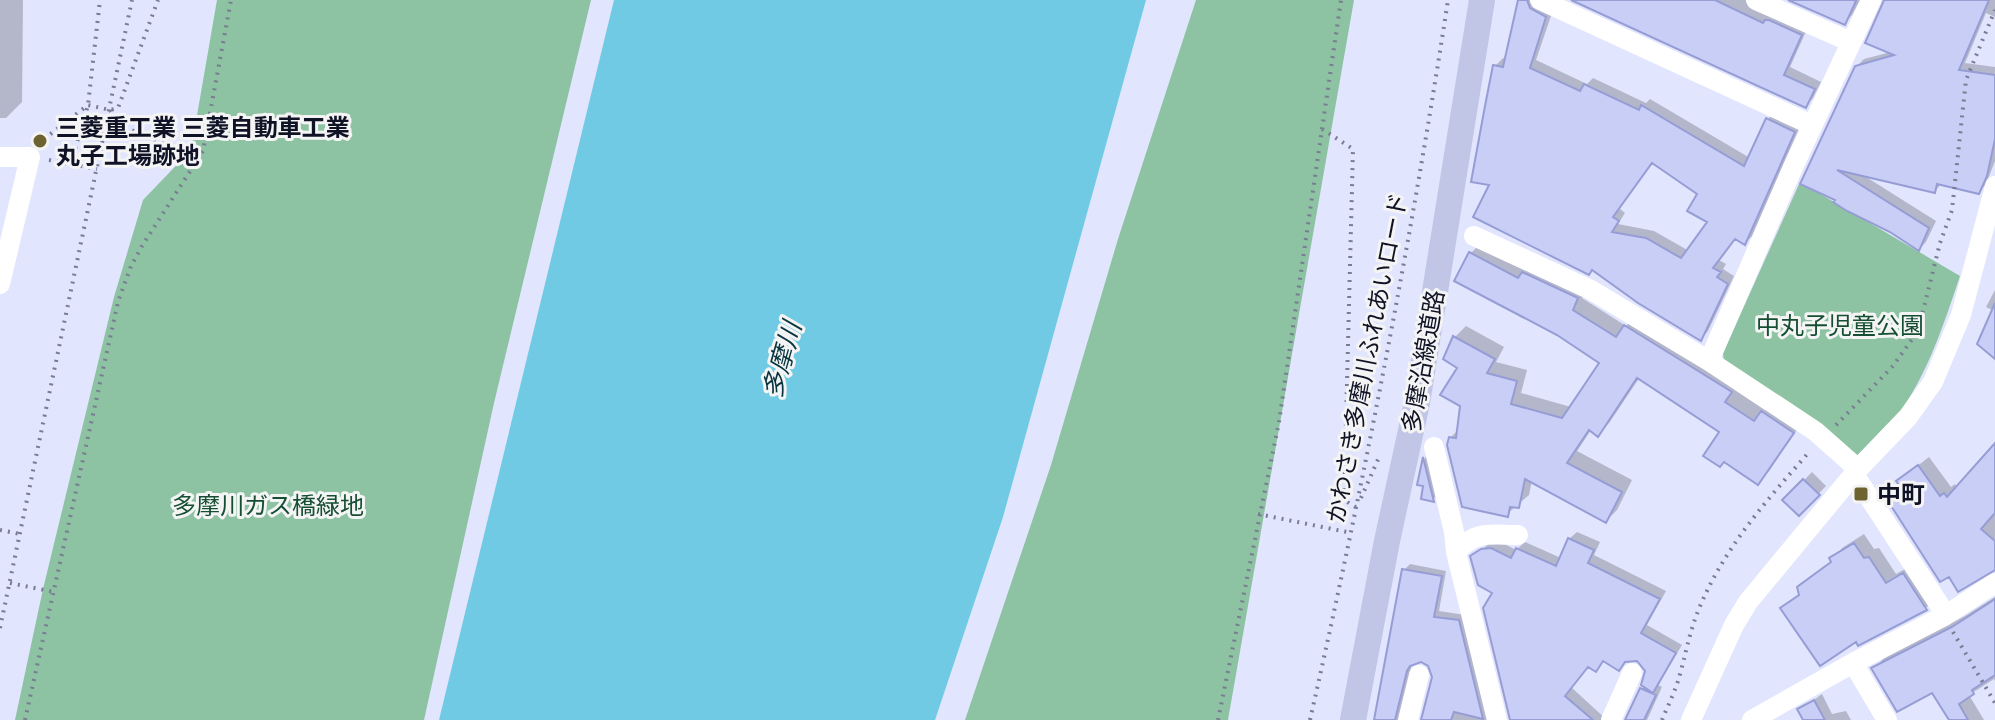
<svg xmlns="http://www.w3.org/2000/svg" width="1995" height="720" font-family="'DM Sans','Noto Sans JP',sans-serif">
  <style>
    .green { fill: #8dc2a3 }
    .water { fill: #70cae4 }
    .shadow { fill: #0003; fill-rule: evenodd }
    .building { fill: #c9cef7; stroke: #969dd5; stroke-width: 2; fill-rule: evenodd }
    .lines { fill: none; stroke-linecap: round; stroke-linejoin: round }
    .path { stroke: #797c92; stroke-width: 4; stroke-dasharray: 2 6; stroke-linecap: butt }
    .minor { stroke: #fff; stroke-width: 20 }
    .major { stroke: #c2c6e6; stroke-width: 26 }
    .poi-dot { fill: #6d6330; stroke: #f4f4f4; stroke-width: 3 }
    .labels { text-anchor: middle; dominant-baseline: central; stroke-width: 6; stroke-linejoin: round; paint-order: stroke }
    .poi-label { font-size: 24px; font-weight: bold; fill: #101226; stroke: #f4f4f4; text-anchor: start }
    .park-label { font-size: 24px; fill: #154e33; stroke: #f4f4f4 }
    .street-label { font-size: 24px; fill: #101226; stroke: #f4f4f4 }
    .water-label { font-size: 26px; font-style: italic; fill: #07343f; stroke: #f4f4f4 }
  </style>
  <rect width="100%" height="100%" fill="#e1e5fd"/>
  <path class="green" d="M217 0H591L494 403 424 720H15L43 589 114 297 143 200 191 150Z
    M1196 0H1354L1228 720H965L1051 465 1118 239Z
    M1800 182 1960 276C1942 329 1925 384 1888 427 1878 438 1867 447 1856 457L1724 362 1723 353Z"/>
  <path class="water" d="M614 0H1146L1003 517 935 720H439Z"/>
  <path class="shadow" d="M0 0H23L22 102 6 118H0Z
    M1520 0H1537L1553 10 1536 60 1587 84 1593 78 1646 103 1650 99 1750 158 1768 119 1775 112 1801 124 1752 236 1745 243 1736 237 1719 260 1726 264 1723 269 1734 276 1708 331 1701 339 1492 183 1495 66 1503 58 1507 59ZM1653 161 1699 194 1710 221 1689 251 1654 231 1618 224 1625 213 1619 208Z
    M1576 0H1754L1808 27 1790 67 1821 82 1813 98 1806 106Z
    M1793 0H1860L1852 15 1844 23Z
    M1885 0H1995V17L1986 13 1965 63 1995 67V161L1986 184 1979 192 1942 183 1935 191 1863 175 1936 221 1926 242 1919 249 1838 199 1803 183 1856 67 1864 59 1891 52Z
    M1482 242 1588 287 1582 298 1626 326 1636 315 1742 380 1735 390 1765 410 1774 401 1803 421 1769 471 1758 482 1722 432 1640 377 1609 423 1598 434 1591 430 1577 451 1632 480 1617 510 1606 521 1532 480 1529 495 1507 514 1450 438 1459 429 1462 405 1459 367 1446 359 1455 337 1466 326 1504 347 1496 362 1527 370 1521 393 1571 407 1601 362 1471 253Z
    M1995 280V351L1994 311 1986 307 1995 290Z
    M1995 447V568L1888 498 1902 486 1898 481 1929 457 1951 487 1955 484 1957 488Z
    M1429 453 1439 493 1433 500 1425 484 1420 483 1425 458Z
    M1812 472 1826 486 1799 514 1785 500Z
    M1577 532 1600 542 1594 555 1666 591 1647 625 1682 645 1658 685 1662 687 1647 720H1626L1645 685 1647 672 1645 665 1632 658 1605 660 1596 669 1589 665 1571 687 1607 720H1511L1494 592 1473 557 1490 543 1499 541 1516 550 1525 542 1561 558 1569 539Z
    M1864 534 1874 549 1879 548 1896 574 1914 564 1936 598 1926 608 1859 643 1782 609 1801 593 1799 587 1810 577 1833 560 1842 548Z
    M1410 564 1446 571 1439 611 1465 615 1493 720H1423L1434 672 1429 664 1421 660 1412 663 1401 716 1403 720H1374L1404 570Z
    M1995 597V681L1994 679 1969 695 1984 720H1952L1933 691 1874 669 1884 658 1965 616Z
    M1822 694 1832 714 1846 711 1851 720H1809L1800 710Z"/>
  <path class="building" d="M1518 0H1527L1530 8 1546 17 1530 68 1580 91 1584 84 1639 110 1641 105 1744 166 1766 118 1795 132 1745 245 1735 239 1713 268 1721 272 1717 277 1728 284 1701 341 1638 303 1592 270 1589 275 1473 217 1489 185 1471 182 1485 106 1493 65 1503 67ZM1652 163 1697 194 1687 211 1707 222 1681 258 1646 238 1612 232 1619 221 1613 217Z
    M1571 0H1715L1763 23 1765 20H1769L1802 35 1784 75 1815 89 1806 108Z
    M1788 0H1853L1856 1 1845 25Z
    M1884 0H1989L1959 70 1995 75V139L1987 176 1979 194 1937 184 1935 193 1837 170 1929 228 1919 251 1890 232 1847 211 1833 202 1835 200 1800 184 1855 66 1894 55 1865 43Z
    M1469 252 1518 278 1522 272 1578 298 1573 310 1616 337 1624 325 1732 392 1725 402 1754 421 1761 411 1794 433 1758 485 1724 462 1720 467 1703 456 1719 432 1637 378 1598 437 1589 430 1567 463 1622 492 1606 523 1525 479 1519 508 1510 507 1508 517 1462 507 1447 445 1449 437 1456 438 1460 406 1440 395 1457 368 1443 359 1453 336 1495 359 1487 373 1517 381 1511 404 1562 418 1599 363 1557 335 1454 281Z
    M1995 303V359L1977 344Z
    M1995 443V513L1981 529 1995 541V570L1958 592 1949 577 1940 582 1886 498 1901 488 1896 481 1918 465 1940 496 1944 493 1947 497Z
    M1423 457 1434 502 1421 499 1423 486 1417 485Z
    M1803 479 1820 495 1799 516 1782 500Z
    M1568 538 1594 550 1588 563 1660 599 1641 633 1676 653 1653 693 1641 685 1645 671 1637 661 1625 662 1619 671 1603 661 1596 672 1588 667 1565 696 1593 720H1510L1483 608 1492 593 1478 585 1470 556 1481 549 1491 548 1511 558 1516 548 1556 566Z
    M1854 543 1864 558 1869 557 1886 583 1903 573 1927 610 1858 646 1856 642 1820 666 1780 608 1799 595 1797 587 1831 562 1829 558Z
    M1402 569 1442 576 1434 617 1459 620 1483 719 1454 712 1451 720H1421L1432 677 1428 666 1421 662 1410 666 1407 671 1395 720H1374Z
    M1995 599V675L1972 690 1974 694 1959 704 1968 720H1949L1932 693 1897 712 1871 668 1952 627Z
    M1640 688 1656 695 1644 720H1625Z
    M1814 700 1825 720H1803L1797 709Z"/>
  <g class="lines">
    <path class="path" d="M110 110 117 124 199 159
      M1322 129 1353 149 1344 500 1357 508 1358 506
      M35 136H48L88 105 110 110 118 108 158 0
      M49 160 97 169
      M71 164 88 105 100 0
      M1836 425 1893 366 1918 331 1940 243 1952 210 1966 80 1995 10
      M1361 498 1380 455
      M1258 514 1352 533
      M0 530 20 534
      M10 583 54 592
      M0 628 132 0
      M1953 632 1995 703
      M25 720 118 302 131 266 142 246 203 151 231 0
      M1218 720 1279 422 1341 0
      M1310 720C1364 481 1411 242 1448 0
      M1662 720C1668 705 1676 690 1680 674 1687 649 1690 629 1701 604 1727 544 1768 499 1810 451"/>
    <path class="minor" d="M1540 0 1812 125
      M1756 0 1851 42
      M0 157H30L0 284
      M1474 236 1591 290 1709 361 1815 431 1858 469
      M1709 361 1794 165 1871 0
      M1434 447 1454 532 1456 552 1497 720
      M1854 474 1946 615
      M1456 552C1475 530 1491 535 1518 535
      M1853 663 1887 720
      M1408 720 1419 675
      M1611 720 1632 673
      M1691 720 1734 625 1748 602 1858 469 1908 417 1933 382 1961 315 1995 186
      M1752 720 1853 663 1946 615 1995 583"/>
    <path class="major" d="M1353 720 1387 541 1417 403 1482 0"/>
  </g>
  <g class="poi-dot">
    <circle cx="40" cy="141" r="8"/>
    <rect x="1853" y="486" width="16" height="16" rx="4"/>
  </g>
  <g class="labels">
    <g class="poi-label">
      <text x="56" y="127">三菱重工業 三菱自動車工業<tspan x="56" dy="28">丸子工場跡地</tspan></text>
      <text x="1877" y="494">中町</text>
    </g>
    <g class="park-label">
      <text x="1840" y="325">中丸子児童公園</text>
      <text x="268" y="505">多摩川ガス橋緑地</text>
    </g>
    <g class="street-label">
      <text transform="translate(1367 358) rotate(-79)">かわさき多摩川ふれあいロード</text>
      <text transform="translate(1423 361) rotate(-80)">多摩沿線道路</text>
    </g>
    <g class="water-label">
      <text transform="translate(782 360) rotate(-74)">多摩川</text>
    </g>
  </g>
</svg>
